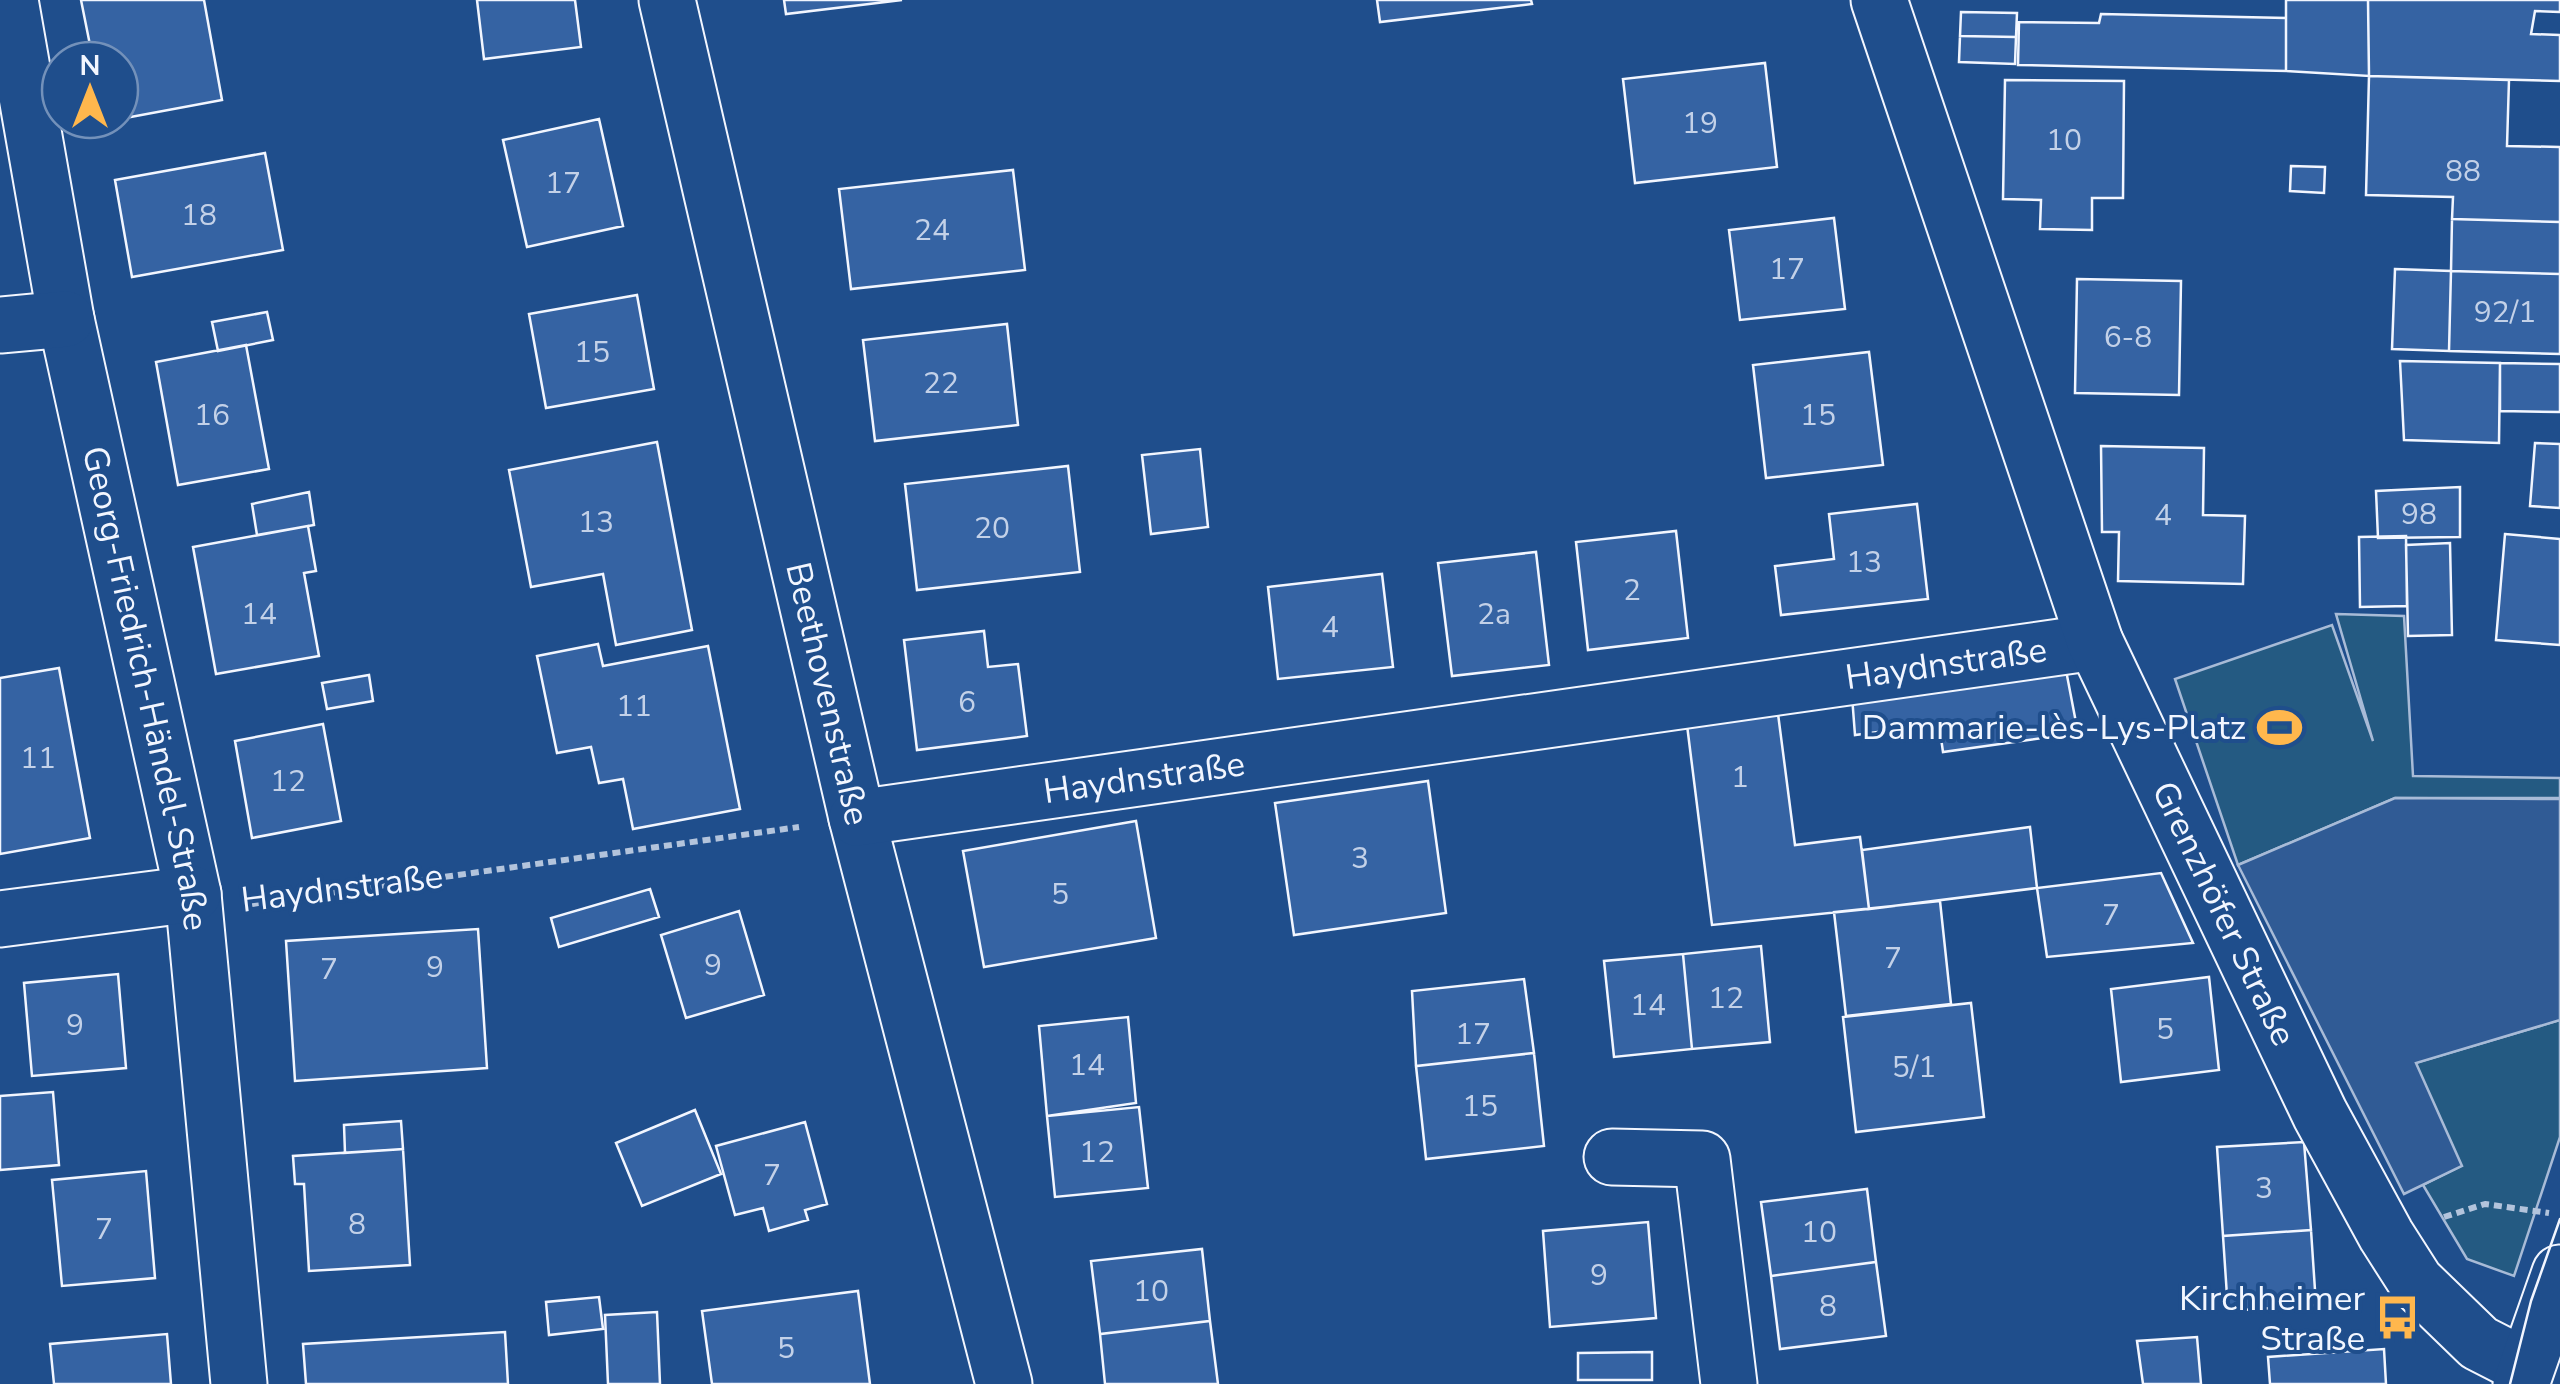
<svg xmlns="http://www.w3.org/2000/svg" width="2560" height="1384" font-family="'Nunito Sans',sans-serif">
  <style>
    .green { fill: #245a82; stroke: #a8bbd7; stroke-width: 2.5 }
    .parking { fill: #305b95; stroke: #a8bbd7; stroke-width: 2.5 }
    .building { fill: #3563a3; stroke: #f2f6ff; stroke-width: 2.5 }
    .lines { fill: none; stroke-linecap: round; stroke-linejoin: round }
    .minor-casing { stroke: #f2f6ff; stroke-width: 59 }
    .tertiary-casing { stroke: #f2f6ff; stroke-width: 59 }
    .path { stroke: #b3c4dc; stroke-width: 6; stroke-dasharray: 8 5; stroke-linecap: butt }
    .minor { stroke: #1f4e8c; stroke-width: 55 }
    .tertiary { stroke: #1f4e8c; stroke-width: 55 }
    .tram { stroke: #f2f6ff; stroke-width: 2.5 }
    .labels { text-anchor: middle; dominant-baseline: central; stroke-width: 8; stroke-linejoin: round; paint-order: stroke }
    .number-label { font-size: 30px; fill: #c3d1e8 }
    .street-label { font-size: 35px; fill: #f2f6ff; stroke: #1f4e8c }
    .poi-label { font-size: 35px; fill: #f2f6ff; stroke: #1f4e8c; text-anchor: end }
  </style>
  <rect width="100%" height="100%" fill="#1f4e8c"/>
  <path class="green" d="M2336 614 2404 616 2413 776 2560 778V798H2395L2238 865 2175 679 2332 625 2373 741Z
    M2560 1020V1137L2514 1276 2467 1259 2423 1185 2461 1166 2415 1063Z"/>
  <path class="parking" d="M2395 798 2560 799V1020L2416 1063 2462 1166 2404 1194 2238 865Z"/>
  <path class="building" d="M81 0H204L222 100 120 119V60H93Z
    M477 0H575L581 47 484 59Z
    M784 0H902L786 14Z
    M1377 0H1531L1532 4 1380 22Z
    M2286 0H2368L2369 76 2286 71Z
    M2368 0H2560V12L2535 11 2531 34 2560 35V81L2369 76Z
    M1961 12 2017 13 2016 37 1960 36Z
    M2101 14 2286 18V71L2018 65 2019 22 2099 23Z
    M1960 36 2016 37 2015 64 1959 62Z
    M1765 63 1777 167 1635 183 1623 79Z
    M2369 76 2509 80 2507 146 2560 147V222L2452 219 2453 197 2366 195Z
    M2005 80 2124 81 2123 198H2092V230L2040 229 2041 200 2003 199Z
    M599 119 623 226 527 247 503 140Z
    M265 153 283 250 132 277 115 180Z
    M2291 166 2325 167 2324 193 2290 191Z
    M1013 170 1025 270 851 289 839 189Z
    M1834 218 1845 309 1740 320 1729 230Z
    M2452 219 2560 222V274L2451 271Z
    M2395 269 2451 271 2449 351 2392 349Z
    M2451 271 2560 274V354L2449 351Z
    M2077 279 2181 281 2179 395 2075 393Z
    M637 295 654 389 546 408 529 314Z
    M267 312 273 340 218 351 212 322Z
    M1007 324 1018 425 875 441 863 340Z
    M246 345 269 469 178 485 156 362Z
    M1869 352 1883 465 1766 478 1753 365Z
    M2400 361 2500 363 2499 443 2404 440Z
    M2500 363 2560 364V412L2500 411Z
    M657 442 692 630 616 645 603 574 531 587 509 470Z
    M2535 443 2560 444V508L2530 506Z
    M2101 446 2204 448 2203 515 2245 516 2243 584 2118 581 2119 532H2102Z
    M1200 449 1208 527 1151 534 1142 455Z
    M1068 466 1080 572 917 590 905 484Z
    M2460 487V537L2378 538 2376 491Z
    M309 492 314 525 257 535 252 504Z
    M1917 504 1928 599 1781 615 1775 566 1834 559 1829 514Z
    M308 526 316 571 304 573 319 656 216 674 193 547Z
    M1676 531 1688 638 1588 650 1576 542Z
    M2505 534 2560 539V645L2496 640Z
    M2406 536 2407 606 2360 607 2359 537Z
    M2450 543 2452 635 2408 636 2406 545Z
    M1536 552 1549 665 1452 676 1438 563Z
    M1382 574 1393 667 1278 679 1268 587Z
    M984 631 988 667 1018 664 1027 736 917 750 904 640Z
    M598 644 603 666 708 646 740 809 633 829 623 779 599 783 591 747 557 753 537 656Z
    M2065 665 2078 733 1943 752 1939 724 1855 735 1852 696Z
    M59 668 90 838 0 854V678Z
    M369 675 373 701 327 709 322 683Z
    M1777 706 1795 845 1860 837 1869 909 1712 925 1686 717Z
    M323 724 341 821 252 838 235 741Z
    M1428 781 1446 913 1294 935 1275 803Z
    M1136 821 1156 938 984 967 963 851Z
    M2030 827 2037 888 1869 909 1862 850Z
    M2161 873 2193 943 2047 957 2037 888Z
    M650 889 659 917 559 947 551 918Z
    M1940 901 1951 1004 1846 1016 1834 912Z
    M739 911 764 995 686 1018 661 935Z
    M478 929 487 1068 295 1081 286 941Z
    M1761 946 1770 1042 1692 1049 1683 954Z
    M1683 954 1692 1049 1614 1057 1604 961Z
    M118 974 126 1068 32 1076 24 983Z
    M2209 977 2219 1070 2121 1082 2111 989Z
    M1524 979 1534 1053 1416 1066 1412 991Z
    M1971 1003 1984 1117 1856 1132 1843 1017Z
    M1128 1017 1136 1103 1047 1116 1039 1026Z
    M1534 1053 1544 1146 1426 1159 1416 1066Z
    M53 1092 59 1165 0 1170V1096Z
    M1139 1107 1148 1188 1055 1197 1047 1116Z
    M695 1110 721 1174 642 1206 616 1143Z
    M401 1121 403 1149 345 1153 344 1125Z
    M805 1122 827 1204 805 1210 808 1220 769 1231 763 1208 735 1215 716 1146Z
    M2304 1142 2311 1230 2223 1236 2217 1147Z
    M403 1149 410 1265 309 1271 304 1184H295L293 1156Z
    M146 1171 155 1278 62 1286 52 1180Z
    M1867 1189 1876 1262 1771 1276 1761 1202Z
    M1648 1222 1656 1318 1550 1327 1543 1231Z
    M2311 1230 2316 1305 2228 1311 2223 1236Z
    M1202 1249 1210 1321 1100 1334 1091 1261Z
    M1876 1262 1886 1336 1780 1349 1771 1276Z
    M858 1291 870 1384H712L702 1311Z
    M599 1297 603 1329 549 1335 546 1302Z
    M657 1312 660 1384H608L605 1315Z
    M1210 1321 1218 1384H1105L1100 1334Z
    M505 1332 508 1384H306L303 1344Z
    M167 1334 171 1384H54L50 1344Z
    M2197 1337 2201 1384H2143L2137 1341Z
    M2384 1349 2386 1384H2270L2268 1357Z
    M1652 1352V1380H1578V1353Z"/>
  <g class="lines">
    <defs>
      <g id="minor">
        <path id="s1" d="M10 0 66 319 193 894 239 1384"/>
        <path id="s2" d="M667 0 857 818 1004 1384"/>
        <path d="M0 325 66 319"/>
        <path id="s3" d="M857 818 2095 642"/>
        <path d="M0 919 193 894"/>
        <path d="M1612 1157 1702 1159 1729 1384"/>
      </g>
      <g id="tertiary">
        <path id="s4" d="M1879 0 2095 642 2320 1114 2386 1235 2416 1282 2479 1343 2526 1367"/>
        <path d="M2521 1384 2560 1273"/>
      </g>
    </defs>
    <use href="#minor" class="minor-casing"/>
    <use href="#tertiary" class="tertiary-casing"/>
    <path class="path" d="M252 904 799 827
      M2444 1217 2485 1204 2549 1213"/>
    <use href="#minor" class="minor"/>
    <use href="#tertiary" class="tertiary"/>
    <path class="tram" d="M2510 1384 2531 1301 2560 1219"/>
  </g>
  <defs>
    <symbol id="stadium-bare" viewBox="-9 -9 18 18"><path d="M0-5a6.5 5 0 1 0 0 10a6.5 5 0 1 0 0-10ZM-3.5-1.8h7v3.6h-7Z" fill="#ffb74d" stroke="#1f4e8c" stroke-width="2.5" paint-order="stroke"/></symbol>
    <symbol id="bus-bare" viewBox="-9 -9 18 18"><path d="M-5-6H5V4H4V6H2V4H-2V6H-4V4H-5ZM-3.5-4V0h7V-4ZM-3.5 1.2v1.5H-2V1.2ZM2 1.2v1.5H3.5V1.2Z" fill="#ffb74d" stroke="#1f4e8c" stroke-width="2.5" paint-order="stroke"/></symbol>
  </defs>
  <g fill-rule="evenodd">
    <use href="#stadium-bare" x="2248" y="696" width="63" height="63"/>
    <use href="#bus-bare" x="2366" y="1286" width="63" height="63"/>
  </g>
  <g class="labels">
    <g class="number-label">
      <text x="1700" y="123">19</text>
      <text x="2064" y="140">10</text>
      <text x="2463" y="171">88</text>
      <text x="563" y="183">17</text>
      <text x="199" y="215">18</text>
      <text x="932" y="230">24</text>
      <text x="1787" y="269">17</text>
      <text x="2505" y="312">92/1</text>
      <text x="2128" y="337">6-8</text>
      <text x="592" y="352">15</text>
      <text x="941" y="383">22</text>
      <text x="212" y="415">16</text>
      <text x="1818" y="415">15</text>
      <text x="2419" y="514">98</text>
      <text x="2163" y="515">4</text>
      <text x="596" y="522">13</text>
      <text x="992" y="528">20</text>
      <text x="1864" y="562">13</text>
      <text x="1632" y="590">2</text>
      <text x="259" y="614">14</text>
      <text x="1494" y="614">2a</text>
      <text x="1330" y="627">4</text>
      <text x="967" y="702">6</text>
      <text x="634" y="706">11</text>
      <text x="38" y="758">11</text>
      <text x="1740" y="777">1</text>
      <text x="288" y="781">12</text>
      <text x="1360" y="858">3</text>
      <text x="1060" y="894">5</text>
      <text x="2111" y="915">7</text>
      <text x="1893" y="958">7</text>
      <text x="713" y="965">9</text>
      <text x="435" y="967">9</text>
      <text x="329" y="969">7</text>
      <text x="1726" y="998">12</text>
      <text x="1648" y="1005">14</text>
      <text x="75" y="1025">9</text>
      <text x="2165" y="1029">5</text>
      <text x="1473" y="1034">17</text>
      <text x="1087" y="1065">14</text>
      <text x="1914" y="1067">5/1</text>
      <text x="1480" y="1106">15</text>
      <text x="1097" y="1152">12</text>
      <text x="772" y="1175">7</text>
      <text x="2264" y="1188">3</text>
      <text x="357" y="1224">8</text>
      <text x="104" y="1229">7</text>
      <text x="1819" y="1232">10</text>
      <text x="1599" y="1275">9</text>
      <text x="1151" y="1291">10</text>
      <text x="1828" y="1306">8</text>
      <text x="786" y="1348">5</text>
    </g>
    <g class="street-label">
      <text stroke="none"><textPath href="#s3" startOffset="1100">Haydnstraße</textPath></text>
      <text stroke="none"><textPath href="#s1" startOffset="702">Georg-Friedrich-Händel-Straße</textPath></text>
      <text stroke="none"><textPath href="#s2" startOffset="712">Beethovenstraße</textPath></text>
      <text stroke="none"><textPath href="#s3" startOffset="290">Haydnstraße</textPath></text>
      <text transform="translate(342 888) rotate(-7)">Haydnstraße</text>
      <text stroke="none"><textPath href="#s4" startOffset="978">Grenzhöfer Straße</textPath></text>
    </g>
    <g class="poi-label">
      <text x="2246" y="727">Dammarie-lès-Lys-Platz</text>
      <text x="2365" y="1298">Kirchheimer<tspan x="2365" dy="40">Straße</tspan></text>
    </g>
  </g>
  <g transform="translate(90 90)"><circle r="48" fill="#1f4e8c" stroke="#7391ba" stroke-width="2.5"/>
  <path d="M0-8L18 38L0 25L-18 38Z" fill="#ffb74d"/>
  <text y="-15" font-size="28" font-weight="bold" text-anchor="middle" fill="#f2f6ff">N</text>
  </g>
</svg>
